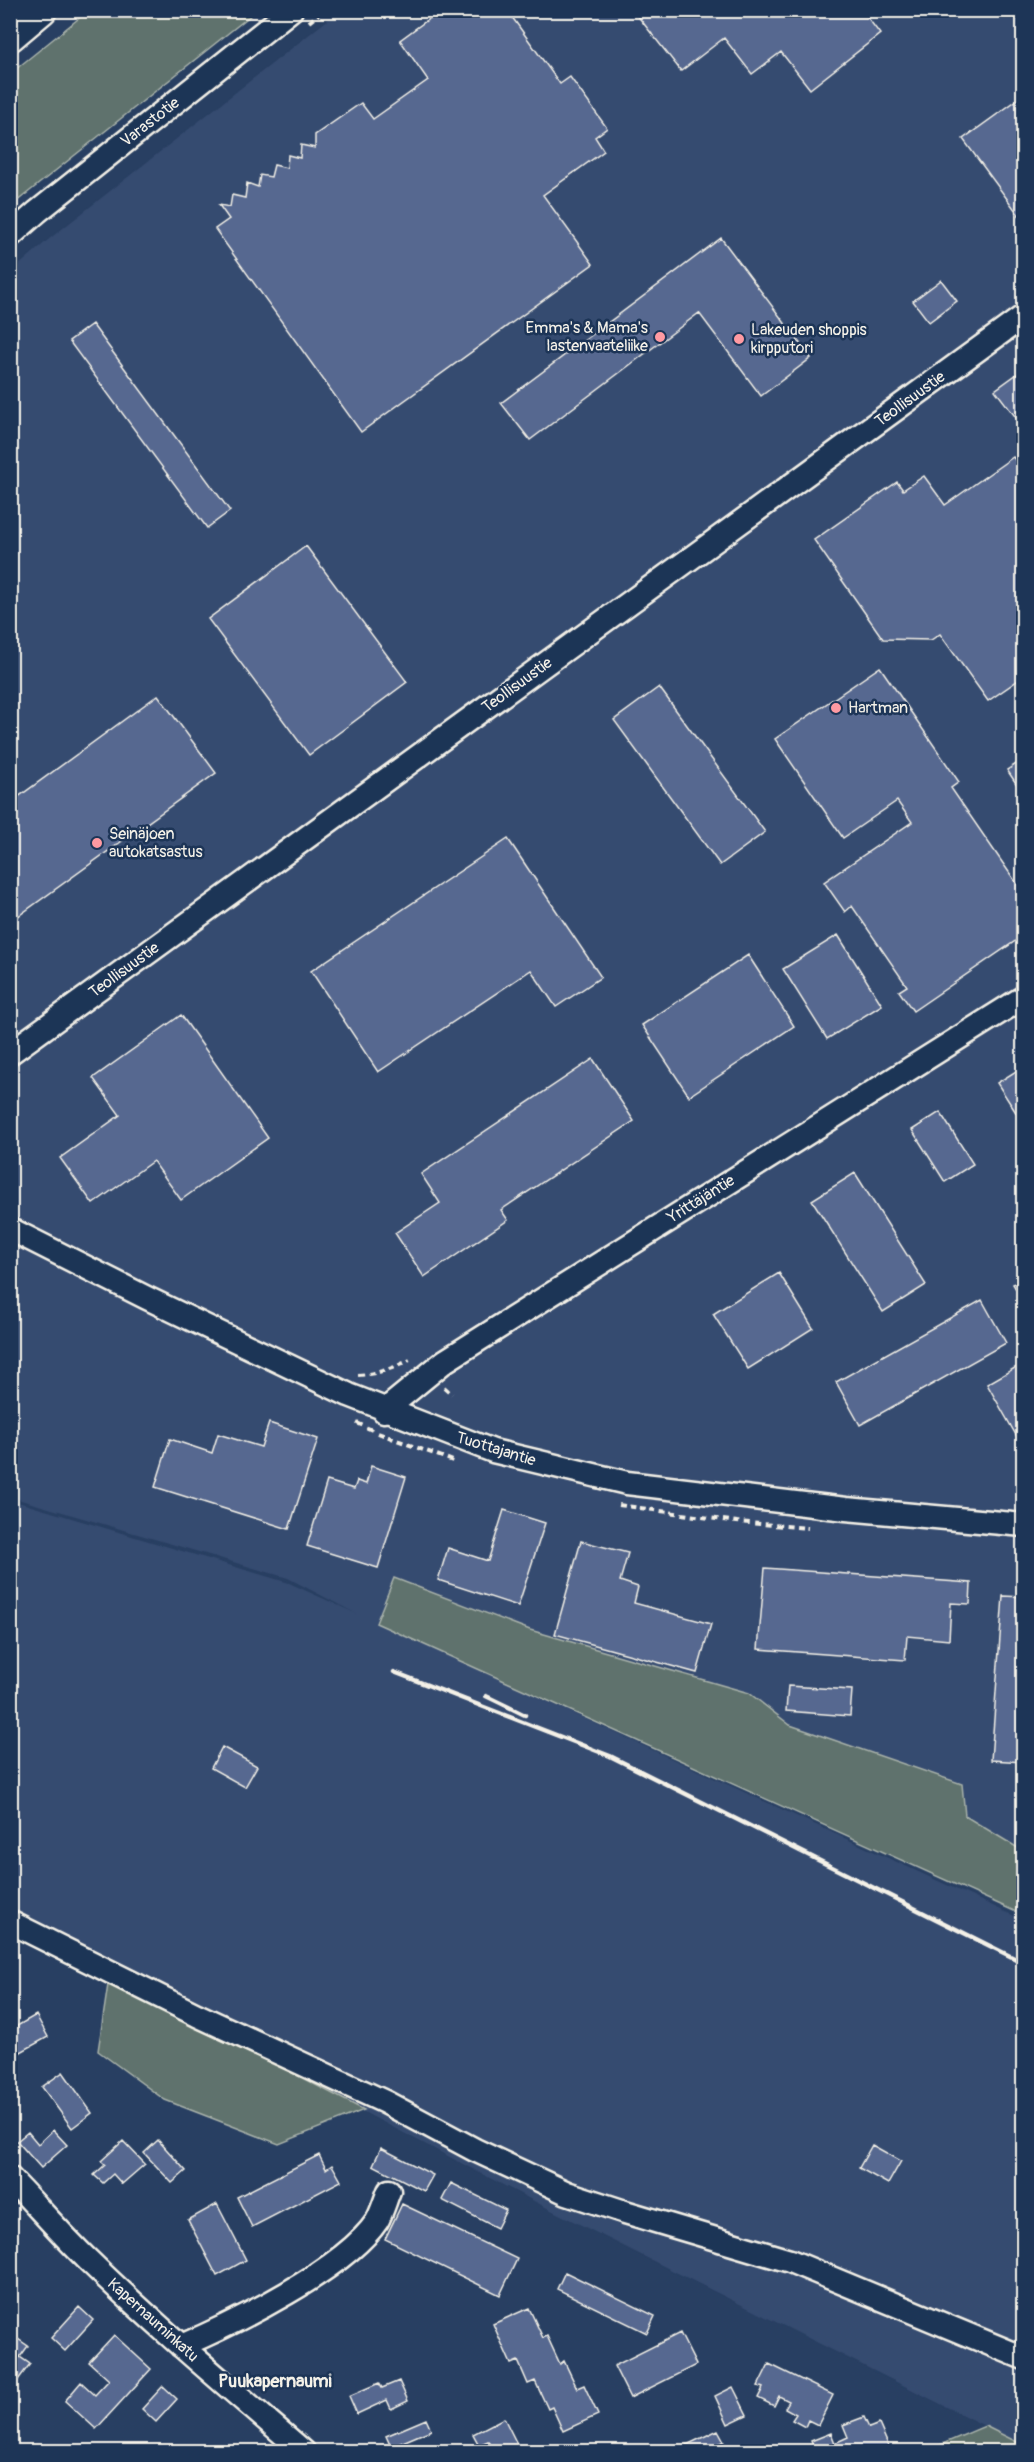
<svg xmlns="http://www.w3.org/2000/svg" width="1034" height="2462" font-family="Pangolin,sans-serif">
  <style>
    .built { fill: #364b70 }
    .green { fill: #5e726d; stroke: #a9b2aa; stroke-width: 1.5 }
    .building { fill: #566890; stroke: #f4f1e8; stroke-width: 1.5 }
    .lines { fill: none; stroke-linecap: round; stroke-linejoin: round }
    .minor-casing { stroke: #f4f1e8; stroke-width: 27 }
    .major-casing { stroke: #f4f1e8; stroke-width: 33 }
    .path { stroke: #f4f1e8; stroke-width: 4; stroke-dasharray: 6 4.5; stroke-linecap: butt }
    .minor { stroke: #1d3557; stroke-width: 22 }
    .major { stroke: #1d3557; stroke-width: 28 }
    .rail { stroke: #f4f1e8; stroke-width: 4.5 }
    .poi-dot { fill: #ff9aa2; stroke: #1d3557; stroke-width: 2 }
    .labels { text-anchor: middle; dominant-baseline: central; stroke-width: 5; stroke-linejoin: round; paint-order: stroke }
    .street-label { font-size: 16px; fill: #f4f1e8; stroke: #1d3557 }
    .poi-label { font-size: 16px; fill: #f4f1e8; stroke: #1d3557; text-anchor: start }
    .neighbourhood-label { font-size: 18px; font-weight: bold; fill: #f4f1e8; stroke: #1d3557 }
  </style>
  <rect width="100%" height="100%" fill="#283f62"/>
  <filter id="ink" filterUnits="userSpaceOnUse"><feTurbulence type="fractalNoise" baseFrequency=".0167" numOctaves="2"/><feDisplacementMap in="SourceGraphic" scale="12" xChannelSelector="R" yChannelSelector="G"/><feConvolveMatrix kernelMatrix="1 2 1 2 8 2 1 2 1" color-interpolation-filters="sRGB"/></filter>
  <g filter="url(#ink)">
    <path class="built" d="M339 11H1023V1915L513 1686 1023 1920V2445L553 2211 11 1927V1500L289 1583 357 1614 288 1578 11 1497 10 273 48 240Z"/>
    <path class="green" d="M88 11H256L11 206V73Z
      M394 1578 530 1630 749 1693 790 1725 962 1784 965 1816 1023 1851V1915L376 1623Z
      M109 1978 364 2110 279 2144 165 2100 98 2051Z
      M985 2426 1023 2445V2451H926Z"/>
    <path class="building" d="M441 10H507L560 84 570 77 607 128 595 137 604 151 543 195 593 264 361 432 215 229 229 219 219 205 230 207 232 195 245 198 247 183 258 187 260 175 271 177 274 165 287 168 288 155 300 158 301 145 315 148V135L361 103 373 119 428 80 400 40Z
      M633 10H862L880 34 810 89 781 52 752 74 724 38 681 71Z
      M1024 95V222L963 139Z
      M721 238 811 358 761 396 699 313 530 440 501 403Z
      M941 280 957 301 929 322 913 301Z
      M92 324 230 511 207 528 69 341Z
      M1024 369V428L995 390Z
      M1013 457 1024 472V676L988 701 940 634 931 640 883 639 814 540 897 482 903 490 924 476 945 505Z
      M306 546 407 682 309 755 208 619Z
      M880 667 959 782 951 788 1024 894V935L913 1011 899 991 907 986 852 906 845 912 824 882 912 822 897 801 843 838 775 739Z
      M659 687 765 832 720 865 614 720Z
      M158 695 216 773 10 922V803Z
      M1024 759V795L1007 770Z
      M508 839 601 977 556 1007 531 970 378 1072 311 971Z
      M838 935 882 1005 827 1039 783 969Z
      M748 955 794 1026 689 1096 642 1025Z
      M181 1015 268 1138 181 1200 153 1161 93 1204 60 1158 120 1115 93 1078Z
      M593 1059 634 1121 501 1210 508 1220 424 1277 395 1233 440 1203 421 1174Z
      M1024 1066V1125L997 1083Z
      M940 1112 973 1164 945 1182 912 1130Z
      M855 1173 926 1285 883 1312 812 1200Z
      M779 1273 813 1328 748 1369 713 1314Z
      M1024 1278V1302L1013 1284Z
      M982 1300 1006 1343 860 1425 836 1382Z
      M1020 1365 1024 1371V1449L987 1384Z
      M269 1423 318 1439 289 1529 155 1487 170 1439 212 1453 218 1434 261 1447Z
      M371 1466 406 1477 378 1568 307 1546 327 1481 354 1489 357 1481 366 1484Z
      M504 1510 545 1523 518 1606 438 1580 448 1548 488 1561Z
      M581 1541 628 1553 620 1581 638 1587 634 1603 711 1624 697 1673 555 1634Z
      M765 1568 971 1583 970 1604 951 1603 949 1640 907 1636 905 1660 758 1649Z
      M1003 1596 1024 1597V1762L991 1760Z
      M788 1686 852 1690 850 1716 786 1711Z
      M222 1747 257 1766 245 1787 211 1768Z
      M36 2015 48 2037 10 2058V2030Z
      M63 2072 92 2113 72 2128 42 2087Z
      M53 2130 67 2145 41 2168 17 2141 28 2132 38 2144Z
      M158 2140 186 2171 172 2183 144 2153Z
      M123 2141 145 2164 122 2184 113 2174 103 2183 94 2175 105 2165 101 2161Z
      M872 2145 901 2161 888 2184 859 2168Z
      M381 2148 433 2175 424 2191 373 2165Z
      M319 2155 326 2169 332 2165 341 2181 252 2227 237 2197Z
      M451 2183 506 2210 497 2228 442 2200Z
      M217 2204 246 2260 217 2276 188 2220Z
      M402 2204 517 2259 500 2295 385 2239Z
      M565 2272 655 2316 647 2333 557 2289Z
      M79 2307 93 2320 65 2351 51 2338Z
      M529 2308 543 2338 547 2336 560 2364 564 2361 577 2388 584 2385 598 2415 563 2431 552 2407 548 2409 535 2381 528 2384 518 2361 511 2364 493 2324Z
      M680 2333 696 2365 630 2398 614 2366Z
      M114 2335 151 2369 96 2429 65 2401 81 2382 95 2395 109 2380 89 2362Z
      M15 2337 28 2346 20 2357 30 2364 18 2380 10 2374V2344Z
      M769 2364 833 2395 818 2425 808 2420 805 2427 792 2420 796 2414 785 2408 789 2401 779 2396 774 2406 758 2398 763 2388 758 2386Z
      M399 2381 408 2401 391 2409 387 2400 357 2414 349 2396 379 2383 382 2388Z
      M163 2386 177 2399 156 2422 142 2409Z
      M733 2387 747 2415 728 2424 715 2396Z
      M864 2417 869 2428 879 2424 889 2447 880 2452H815L811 2441 831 2433 835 2443 848 2437 843 2425Z
      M504 2418 521 2452H493L488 2441 479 2445 473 2434Z
      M426 2419 431 2430 391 2447 386 2436Z
      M718 2430 724 2441 702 2452H672Z"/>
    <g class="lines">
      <defs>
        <path id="minor" d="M10 236 37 212 291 10
          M10 1053 1024 316
          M10 1229 147 1298 349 1395 493 1451 627 1483 846 1509 1024 1525
          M384 1411 445 1361 1024 997
          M10 1922 197 2015 385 2102 475 2150 567 2193 625 2212 790 2261 1024 2358
          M10 2178C37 2206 62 2235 89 2261 158 2328 231 2389 304 2452
          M181 2346C235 2323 345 2269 377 2221 382 2212 385 2201 389 2191"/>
        <path id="major" d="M10 37 42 10"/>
      </defs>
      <use href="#minor" class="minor-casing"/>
      <use href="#major" class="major-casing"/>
      <path class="path" d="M309 22 324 10
        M358 1375C377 1374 392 1369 410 1360
        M444 1387 452 1394
        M357 1423 372 1430
        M378 1433 453 1461
        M619 1505 737 1522 808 1528"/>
      <use href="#minor" class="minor"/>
      <use href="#major" class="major"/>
      <path class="rail" d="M394 1672 610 1756 1024 1963
        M486 1696 525 1715"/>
    </g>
  </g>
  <g class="poi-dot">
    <circle cx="660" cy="337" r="6"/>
    <circle cx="739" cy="339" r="6"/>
    <circle cx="836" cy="708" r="6"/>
    <circle cx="97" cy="843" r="6"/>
  </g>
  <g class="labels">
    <g class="street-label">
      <text transform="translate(150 122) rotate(-38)">Varastotie</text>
      <text transform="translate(910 399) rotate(-36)">Teollisuustie</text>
      <text transform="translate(517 685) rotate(-36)">Teollisuustie</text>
      <text transform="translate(124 970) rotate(-36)">Teollisuustie</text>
      <text transform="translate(701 1199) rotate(-32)">Yrittäjäntie</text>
      <text transform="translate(496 1449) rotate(17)">Tuottajantie</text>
      <text transform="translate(153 2320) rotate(42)">Kapernauminkatu</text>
    </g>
    <g class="poi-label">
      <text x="648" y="328" text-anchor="end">Emma's &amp; Mama's<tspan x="648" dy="18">lastenvaateliike</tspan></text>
      <text x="751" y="330">Lakeuden shoppis<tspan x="751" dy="18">kirpputori</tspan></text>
      <text x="848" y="708">Hartman</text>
      <text x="109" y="834">Seinäjoen<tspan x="109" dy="18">autokatsastus</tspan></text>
    </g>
    <g class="neighbourhood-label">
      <text x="275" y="2381">Puukapernaumi</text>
    </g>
  </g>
  <rect width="1034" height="2462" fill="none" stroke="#1d3557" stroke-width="36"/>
  <rect x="18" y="18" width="998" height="2426" fill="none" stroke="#f4f1e8" stroke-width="2" filter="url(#ink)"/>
</svg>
